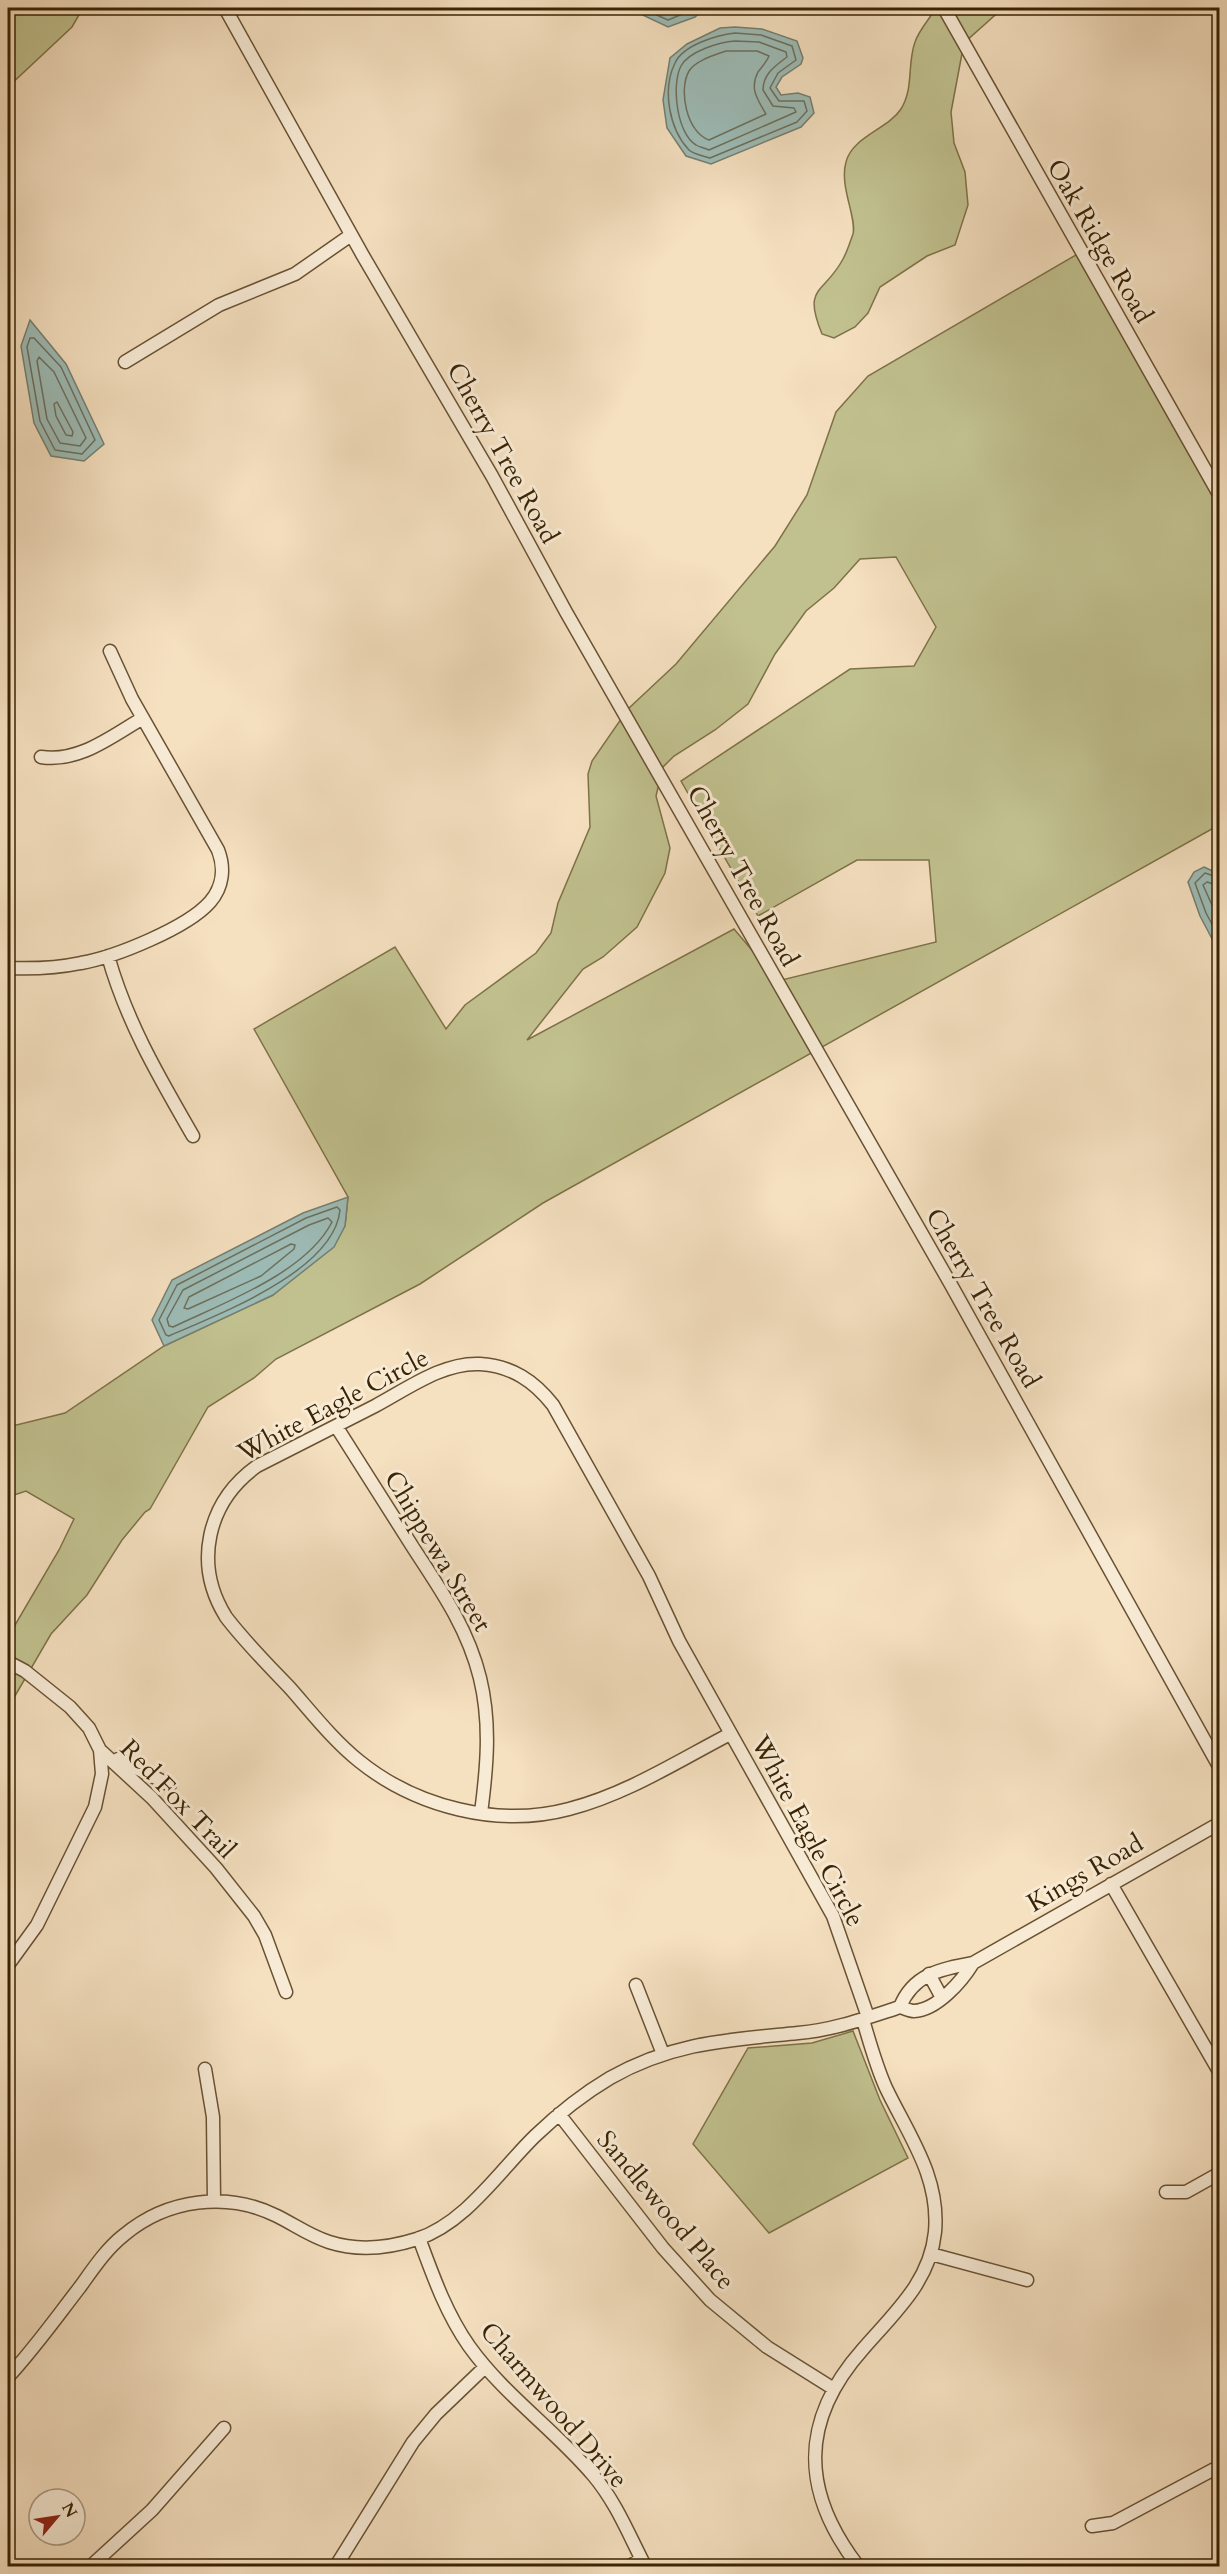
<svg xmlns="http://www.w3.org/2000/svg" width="1227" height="2574" font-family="Cardo,serif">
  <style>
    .green { fill: #c1c18f; stroke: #7e7248; stroke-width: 1.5; fill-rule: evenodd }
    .water { fill: #9dbcb7; stroke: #757f6f; stroke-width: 1.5 }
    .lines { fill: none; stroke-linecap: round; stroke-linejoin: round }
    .shore { stroke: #6c705c; stroke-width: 1.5 }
    .minor-casing { stroke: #695232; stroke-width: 15 }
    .minor { stroke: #f8ebd6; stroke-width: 12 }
    .labels { text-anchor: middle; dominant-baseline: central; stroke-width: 6; stroke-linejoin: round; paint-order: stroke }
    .street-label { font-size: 26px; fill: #3a2302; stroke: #f8ebd6 }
  </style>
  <rect width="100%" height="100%" fill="#f5e0c0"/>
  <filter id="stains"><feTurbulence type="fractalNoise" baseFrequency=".00333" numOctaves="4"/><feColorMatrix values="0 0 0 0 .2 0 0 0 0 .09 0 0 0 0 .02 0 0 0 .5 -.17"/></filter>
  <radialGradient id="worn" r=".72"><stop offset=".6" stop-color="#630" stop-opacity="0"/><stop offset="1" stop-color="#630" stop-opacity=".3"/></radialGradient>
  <path class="green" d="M8 8H83L72 27 8 87Z
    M936 8H1003L964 43 951 112 954 143 965 172 968 205 955 245 927 256 880 287 868 313 855 327 834 338 822 334C802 285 824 295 843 259 847 252 850 242 853 234 857 218 839 186 846 162 852 137 888 129 901 109 914 88 907 64 915 42 919 30 930 18 936 8Z
    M1081 252 1219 498V825L543 1203 420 1284 276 1359 254 1378 208 1407 150 1509 145 1512 122 1540 87 1595 51 1634 8 1708V1637L59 1550 74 1519 26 1491 8 1497V1427L65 1413 164 1346 273 1295 345 1226 348 1197 254 1029 395 947 446 1029 465 1005 536 953 551 933 558 903 590 827 588 774 592 761 628 709 676 664 775 546 807 495 836 412 868 376ZM896 557 936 627 914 666 850 669 681 781 758 916 857 860H929L936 942 778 981 734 929 527 1040 583 969 603 957 637 927 665 873 670 848 656 796 663 767 674 756 715 730 748 704 775 654 806 611 834 588 860 559Z
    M853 2031 880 2100 908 2158 769 2233 693 2144 748 2048 812 2043Z"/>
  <path class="water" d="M628 8H705L695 17 668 27Z
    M735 27 762 29 797 41 803 58 801 64 782 77 776 87 781 95 798 93 810 97 814 113 801 127 711 164 686 156 667 128 663 100 670 58 687 44 720 28Z
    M30 320 66 364 104 444 84 461 51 456 34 423 21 346Z
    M1204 867 1219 874V952L1200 916 1188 882 1194 872Z
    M348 1197 345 1226 334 1247 273 1295 164 1346 152 1320 172 1280 303 1213Z"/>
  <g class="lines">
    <path class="shore" d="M641 8 668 20 697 8
      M735 33 761 35 792 46 796 60 778 73 770 88 779 101H804L807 111 797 122 710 158C704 156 693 154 689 150 669 129 662 89 675 63 683 45 717 35 735 33Z
      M735 41 759 42 786 52 787 57C775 66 763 74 763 90L773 106 794 108 796 112 709 150C705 148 699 147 696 145 677 134 671 85 681 66 689 51 720 42 735 41Z
      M726 51H757L769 56C767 61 762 67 758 72 749 89 758 100 766 114L709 140C687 133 678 90 689 71 696 60 715 55 726 51Z
      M30 338H34L61 367 95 440 82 454 55 450 40 421 27 347Z
      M39 357 54 372 86 438 80 446 60 443 47 419 37 361Z
      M57 402 73 432 72 436 66 435 56 416 54 404Z
      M1220 878 1205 873 1195 883 1206 913 1220 939
      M1220 886 1207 882 1203 885 1220 923
      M337 1207 340 1210C334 1271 219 1314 169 1336L166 1335 159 1320 177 1285 306 1218Z
      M328 1218 332 1222C306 1273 223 1303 173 1327L169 1326 167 1319 183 1290 309 1225Z
      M291 1244 295 1245 294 1249 261 1276 188 1309 184 1308 189 1297Z"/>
    <defs>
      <path id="minor" d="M225 8 362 254 492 476 566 612 950 1283 1220 1768
        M944 8 1220 496
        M125 362 219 305 295 274 351 235
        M41 757C79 763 112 736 143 718
        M108 956C127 1023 159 1077 193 1136
        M8 968C32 969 57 968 81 963 115 957 187 928 210 902 223 887 225 868 218 850L132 699 110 651
        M336 1426C362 1467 388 1508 414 1549 441 1590 468 1629 480 1678 491 1723 487 1767 481 1813
        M8 1662 25 1671 70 1707 89 1728 100 1750 152 1798 216 1868 254 1916 265 1935 286 1992
        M730 1734C678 1761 627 1794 569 1809 498 1828 416 1807 359 1761 333 1740 312 1713 290 1688 268 1665 245 1642 226 1617 193 1564 207 1502 257 1466 297 1446 336 1426 375 1406 407 1389 443 1362 480 1364 512 1366 534 1381 553 1405L649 1576 679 1641 833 1916 868 2017
        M118 1759 170 1785
        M1111 1884 1220 2073
        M8 1965 37 1925 95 1807 102 1774 100 1750
        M929 1974 942 1998
        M636 1985 663 2054
        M900 2007C904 2008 910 2011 914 2011 937 2010 962 1981 973 1963
        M205 2069 213 2117 214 2201
        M559 2114 663 2248 710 2300 767 2347 834 2389
        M1166 2192H1186L1220 2173
        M419 2238C433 2276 446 2313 469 2346 504 2395 554 2429 593 2475 616 2502 629 2535 645 2566
        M931 2254 1027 2280
        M8 2377C34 2349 56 2318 80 2287 93 2269 106 2249 124 2235 167 2199 227 2191 277 2216 295 2225 310 2236 329 2242 357 2251 389 2248 417 2239 466 2223 500 2170 535 2136 558 2114 583 2094 610 2078 673 2042 729 2040 798 2033 834 2030 866 2018 900 2007 913 1974 941 1969 973 1963L1220 1823
        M1092 2526 1113 2523 1220 2466
        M91 2566 152 2510 224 2428
        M336 2566 413 2442 436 2414 485 2367
        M630 2566 641 2559
        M858 2566C801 2492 799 2421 863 2349 894 2313 930 2282 935 2232 940 2177 909 2136 886 2088 876 2066 870 2043 863 2020"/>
    </defs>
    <use href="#minor" class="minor-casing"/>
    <use href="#minor" class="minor"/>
  </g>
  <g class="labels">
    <g class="street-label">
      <text transform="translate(1100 241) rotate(60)">Oak Ridge Road</text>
      <text transform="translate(503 453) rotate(61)">Cherry Tree Road</text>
      <text transform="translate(743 876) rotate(61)">Cherry Tree Road</text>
      <text transform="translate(983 1298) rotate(60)">Cherry Tree Road</text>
      <text transform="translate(333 1405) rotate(-28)">White Eagle Circle</text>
      <text transform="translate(438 1551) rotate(59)">Chippewa Street</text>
      <text transform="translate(178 1799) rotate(46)">Red Fox Trail</text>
      <text transform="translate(808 1831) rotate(62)">White Eagle Circle</text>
      <text transform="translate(1085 1873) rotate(-30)">Kings Road</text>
      <text transform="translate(666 2210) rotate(50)">Sandlewood Place</text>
      <text transform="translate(554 2405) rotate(49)">Charmwood Drive</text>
    </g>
  </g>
  <rect width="1227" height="2574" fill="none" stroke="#f5e0c0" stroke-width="30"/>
  <rect x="9" y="9" width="1209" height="2556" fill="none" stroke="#3a2302" stroke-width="3"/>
  <rect x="15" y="15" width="1197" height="2544" fill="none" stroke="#3a2302" stroke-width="1.5"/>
  <g transform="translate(57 2517) rotate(61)"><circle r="28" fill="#f8ebd6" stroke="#ac9b81" stroke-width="1.5"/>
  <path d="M0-4.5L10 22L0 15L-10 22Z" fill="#8f2418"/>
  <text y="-9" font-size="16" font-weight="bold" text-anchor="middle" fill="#3a2302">N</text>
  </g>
  <rect width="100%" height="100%" filter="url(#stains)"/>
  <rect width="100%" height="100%" fill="url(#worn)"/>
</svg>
